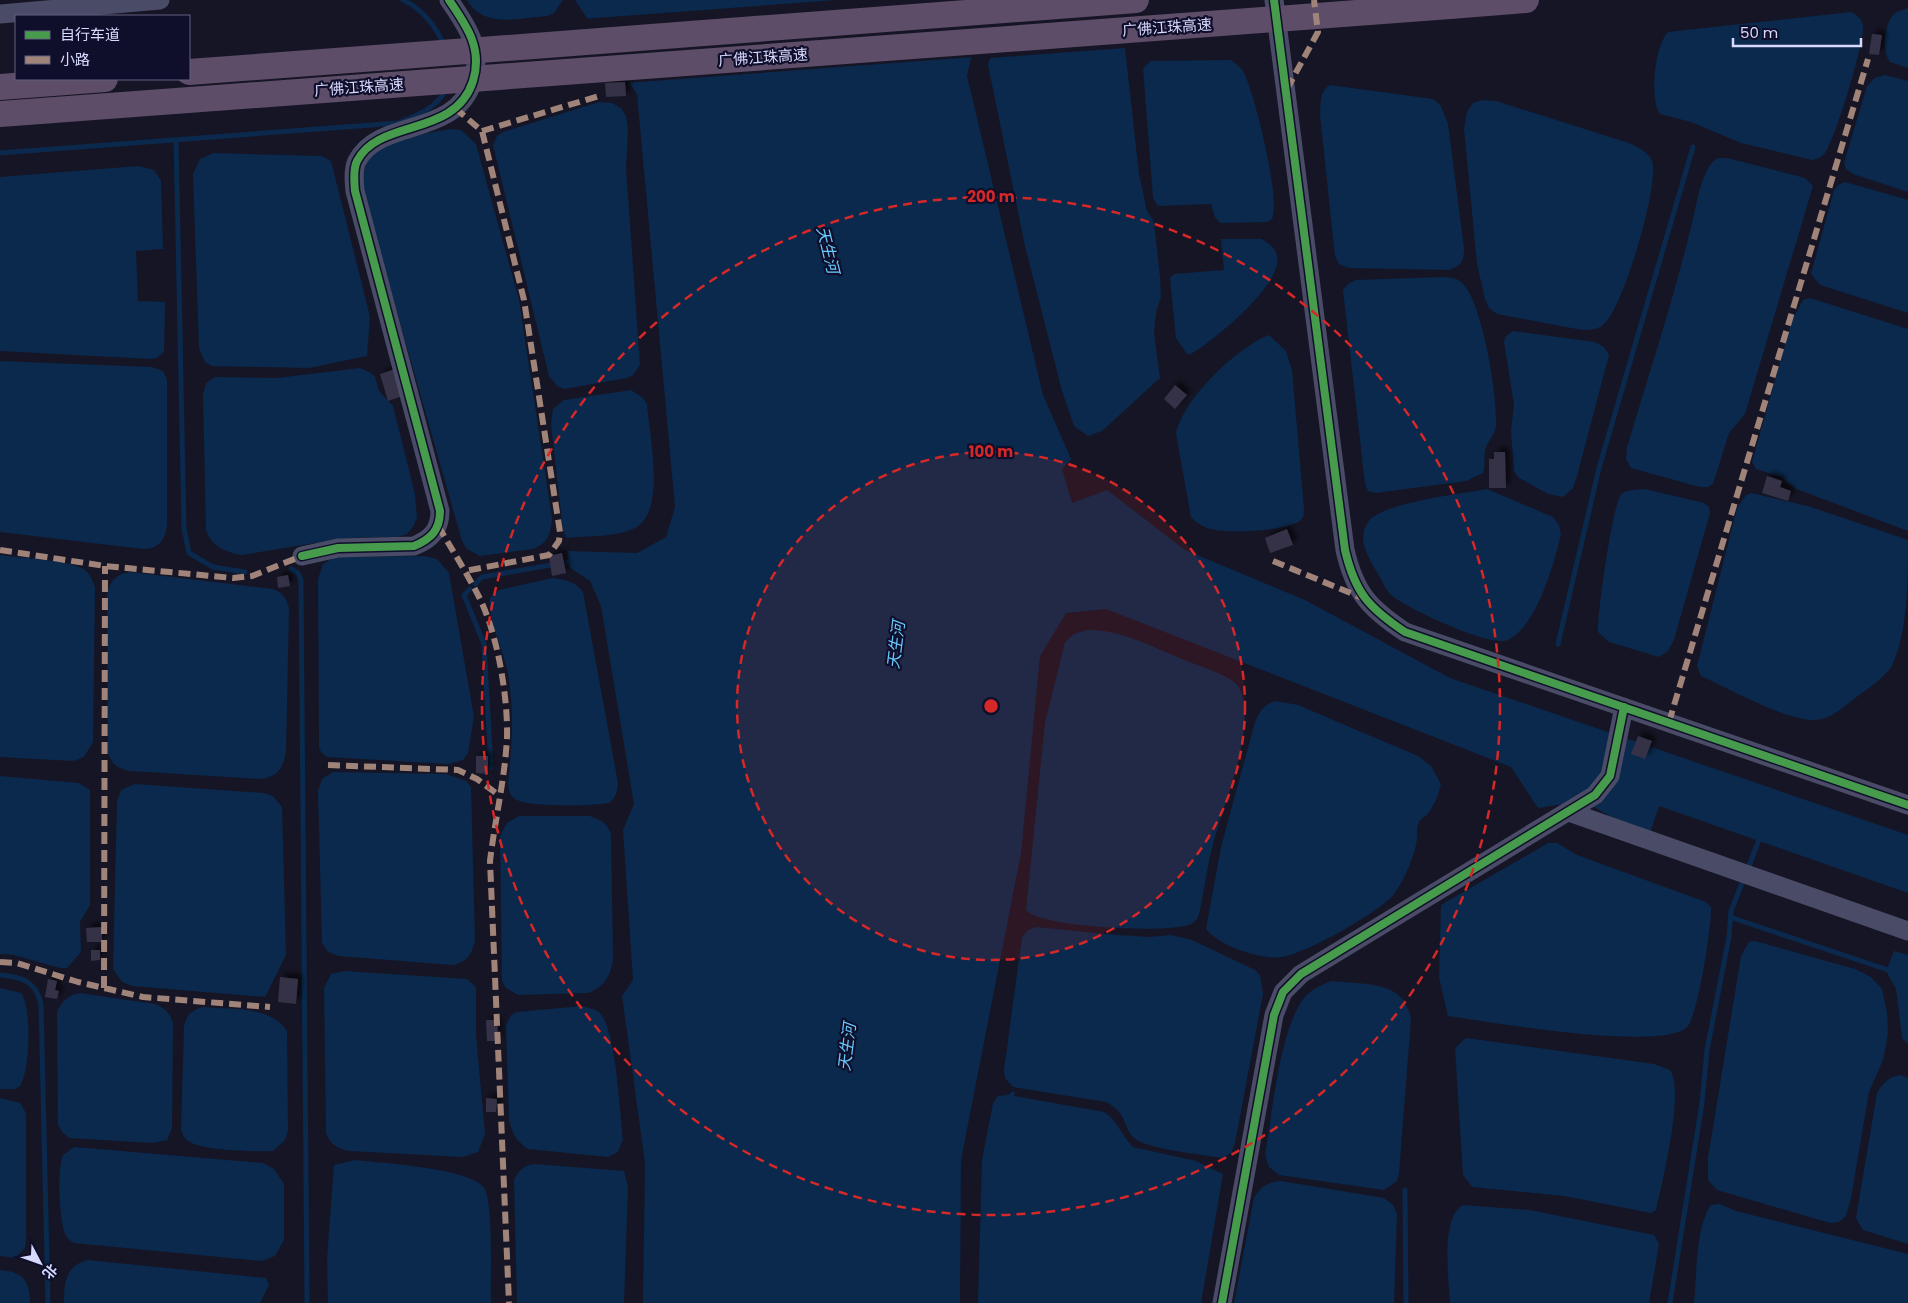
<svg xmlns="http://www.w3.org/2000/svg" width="1908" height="1303" font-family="Poppins,'Noto Sans SC',sans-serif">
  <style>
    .water { fill: #0a294c }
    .pier { fill: #161525 }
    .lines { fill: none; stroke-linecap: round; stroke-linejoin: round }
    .stream { stroke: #0a294c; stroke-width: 5 }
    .building { fill: #343346; filter: url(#shadow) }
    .minor { stroke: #4a4b66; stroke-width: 19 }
    .highway { stroke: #5e4d68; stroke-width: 26 }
    .highway-bridge { stroke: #5e4d68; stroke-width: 26 }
    .quiet { stroke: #a18479; stroke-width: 6; stroke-dasharray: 12 6; stroke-linecap: butt }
    .cycleway-casing { stroke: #100f2b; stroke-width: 11 }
    .cycleway { stroke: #469c4c; stroke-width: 8 }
    .ring { fill: none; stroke: #d62828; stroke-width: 2.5; stroke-dasharray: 9 6 }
    .labels { text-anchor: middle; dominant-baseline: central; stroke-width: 4.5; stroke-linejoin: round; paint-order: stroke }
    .street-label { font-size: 15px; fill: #d8d9ff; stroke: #100f2b }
    .water-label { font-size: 16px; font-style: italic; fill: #66cbff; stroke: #100f2b }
    .centre { fill: #d62828; stroke: #100f2b; stroke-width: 2.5 }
    .ring-label { font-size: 15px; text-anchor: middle; font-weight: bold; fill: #d62828; stroke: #100f2b; stroke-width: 4.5; stroke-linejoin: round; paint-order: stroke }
  </style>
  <defs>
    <filter id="shadow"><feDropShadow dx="4.5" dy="-4.5" stdDeviation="2.5" flood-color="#0009"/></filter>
  </defs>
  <rect width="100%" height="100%" fill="#161525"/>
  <path class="water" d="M467 0H563L554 13 547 16C519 18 484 29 467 0Z
    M575 0H984L967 76 1043 395 1071 459 1062 469 1072 503 1107 490 1185 550 1305 600 1450 678 1908 835V893L1659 806 1650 833 1621 822 1583 801 1538 808 1511 767 1106 609 1066 613 1040 656 1021 853 961 1160 960 1303H643L645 1163 622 996 633 980 623 830 634 804 601 606 590 581 569 567 568 551 637 553 666 537 675 507 637 94Z
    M1908 8V68L1890 62C1882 52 1884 25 1893 15 1897 11 1903 10 1908 8Z
    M1851 12C1857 15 1862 18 1863 26 1865 41 1835 140 1825 153 1822 157 1817 159 1812 160L1741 143 1691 122 1660 114C1649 99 1655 45 1668 32Z
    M1125 48 1139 174 1147 211 1153 220 1155 231 1160 277 1161 297 1156 312 1154 333 1160 378 1102 431 1088 436 1074 426 1062 391 1025 246 988 65 990 58Z
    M1231 60C1236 64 1241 67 1244 73 1255 95 1281 200 1272 219L1267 222 1220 223 1215 217 1211 204 1158 206 1153 198 1143 68 1151 61Z
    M1885 75 1908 81V192L1853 174 1846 169 1844 163 1867 86 1875 78Z
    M1330 85 1433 99 1441 106 1448 124 1464 248C1464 261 1462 265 1449 270L1349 268 1339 264 1335 256 1320 115C1321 104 1319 91 1330 85Z
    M1483 100 1496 101 1629 143C1637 147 1649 152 1652 161 1660 184 1623 308 1604 324 1598 330 1589 330 1582 330L1497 314 1489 308 1485 299 1477 264 1464 129 1467 112 1473 103Z
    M599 102 612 103 621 108 626 116 628 130 626 168 640 365 633 375 627 378 564 389 557 386 549 376 493 145 497 136 503 132Z
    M451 129 461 130 476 144 519 300 552 518C551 534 548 543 533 549L480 556 467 549 462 541 362 189C363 179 363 168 369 159 382 139 428 133 451 129Z
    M213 153 322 156 331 161 370 317 367 356 309 368 212 366 205 362 199 348 193 174 200 159Z
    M1718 158H1727L1805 178 1813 186 1745 414 1729 433 1713 484 1708 487H1700L1631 468 1626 459 1627 447C1649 374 1673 301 1691 227 1696 209 1701 166 1718 158Z
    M138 166 154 170 161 181 163 249 136 251 138 301 165 302 164 352 157 358 151 359 0 351V177Z
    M1845 182 1908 200V313L1820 285 1811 274 1834 190 1838 185Z
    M1221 239H1262C1268 243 1276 248 1277 256 1283 285 1213 341 1191 354H1187L1176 338 1170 278 1174 274 1224 270Z
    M1443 277C1450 278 1456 277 1461 282 1482 298 1498 399 1496 426 1495 434 1489 440 1486 447 1483 455 1486 464 1483 473L1466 481 1376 493 1368 491 1365 484 1343 290 1348 284 1356 280Z
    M1810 298 1908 329V531L1794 488 1782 477 1756 469 1752 462 1792 320 1803 300Z
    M1513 331 1595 342 1604 347 1609 355 1577 476 1573 488 1563 497 1548 494 1519 478 1514 471 1511 431 1514 404 1504 342 1506 336Z
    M1269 335 1286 351 1292 370 1304 509C1304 513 1304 517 1301 520 1289 531 1227 534 1211 529 1203 527 1197 523 1191 517L1176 434C1183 399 1236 348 1269 335Z
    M0 361 152 367 163 371 167 380V526C164 542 159 548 143 549L0 532Z
    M360 368 371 373 375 377 379 391 393 406 415 494 417 518 413 527 407 534 397 537 345 538 242 555C225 552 213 547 206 531L203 395 206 383 215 377 277 378Z
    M631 390 643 398 647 404C649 434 667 511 635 528 617 537 588 536 567 538L563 531 551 424 553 409 564 400Z
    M1487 489 1553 517 1559 525 1561 534C1554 564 1537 626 1508 640 1491 648 1403 607 1390 594 1385 589 1382 580 1378 574 1369 558 1356 540 1368 522 1382 502 1462 494 1487 489Z
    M1645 489 1704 503 1709 507 1710 513 1674 640 1668 651 1659 657 1609 642 1598 632C1597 614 1612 511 1620 496 1624 489 1637 490 1645 489Z
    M1751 493 1811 507 1908 540C1908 581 1908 631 1892 666 1882 680 1867 689 1854 699 1841 709 1829 721 1811 720 1782 718 1729 689 1701 676L1697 666 1737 508 1746 495Z
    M0 555C20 558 70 560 85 570 90 574 92 580 95 587L93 742 84 757 73 761 0 757Z
    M424 556 437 559 449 573 474 717 468 753 463 760 449 764 327 757 321 752 319 747 318 579 323 564 335 557Z
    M130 572 273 589C283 593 286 597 289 608L286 752C283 769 277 777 260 779L131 771C118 769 113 766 108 753L107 595C110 581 116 574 130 572Z
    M553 578C566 580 575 581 583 592L618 783C617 792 616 798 609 803 593 806 524 808 514 798 509 795 509 789 508 784 512 743 515 710 507 669 503 649 487 617 490 598L499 590Z
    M1087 630C1118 629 1149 645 1177 657 1190 663 1231 675 1238 686 1260 720 1221 810 1212 848 1206 871 1204 895 1198 918 1195 921 1192 924 1189 925 1165 933 1041 928 1026 910L1045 723 1065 642 1074 634Z
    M1276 701 1298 705 1418 756 1431 766 1441 784C1439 794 1434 806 1427 815 1423 818 1421 818 1419 822 1416 830 1418 838 1416 845 1412 861 1404 881 1394 894 1380 912 1305 954 1282 957 1261 960 1219 946 1206 929L1221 847 1255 722C1260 711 1264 704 1276 701Z
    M333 772 446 774 466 781 471 787 475 940C472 955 467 962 452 965L339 956 328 952 322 943 318 791 322 779Z
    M0 776 79 783 90 790V905L80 922 81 952 67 968H60L14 955 0 954Z
    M135 784 264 793 273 796 282 807 286 955 265 997 132 986 122 982 113 969 117 802 121 790Z
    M519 816H590L602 821 607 826 611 834 613 960C610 977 604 987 588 993L518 995 506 988 502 981 500 836 507 823Z
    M1548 843H1557L1577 855 1706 902 1711 907C1712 925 1698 1013 1688 1026 1667 1053 1484 1021 1448 1016L1439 977 1441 905Z
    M1036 927 1105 934 1149 937 1171 935 1192 940 1255 970 1260 975 1263 994 1235 1143 1231 1153 1222 1158C1200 1154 1154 1150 1137 1140 1122 1131 1130 1114 1106 1102L1013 1087 1005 1078 1004 1070 1022 937 1028 930Z
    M1755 941 1855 969 1871 977 1882 989 1887 1012 1888 1034 1883 1060 1869 1092 1851 1198 1846 1216 1839 1222 1830 1223 1717 1190 1708 1180V1158L1741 956 1749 942Z
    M1894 951 1908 955V1044L1902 1038 1896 989 1886 971Z
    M344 971 467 979 476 987V1035L485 1134 478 1152 463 1157 349 1151C338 1149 330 1144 326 1133L324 988 331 974Z
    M1332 981C1364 985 1404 979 1411 1019L1399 1173 1397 1181 1384 1190 1279 1175 1269 1167 1265 1155C1273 1110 1278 1041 1301 1002 1308 991 1320 985 1332 981Z
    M0 988 21 993C32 1006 30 1072 20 1086L15 1089H0Z
    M80 993 155 1004C165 1008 170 1013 173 1023L172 1128 167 1140 153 1143 69 1138 62 1132 58 1125 57 1012C62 1001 68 995 80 993Z
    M582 1006C588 1008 596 1009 600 1013 616 1029 620 1114 623 1139L618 1152 608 1157 528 1149C516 1141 513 1134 509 1121L506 1025 511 1015 517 1012Z
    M203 1007C231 1010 270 1005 287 1031L288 1130 285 1140 273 1151C255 1152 199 1151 187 1140 183 1137 182 1133 181 1129L184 1027C186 1016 191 1010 203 1007Z
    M1466 1038 1654 1064 1670 1070C1685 1090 1662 1183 1656 1210L1651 1213 1564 1196 1472 1187 1463 1175 1455 1048Z
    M1900 1075 1908 1078V1244L1863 1230 1856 1218 1877 1093C1883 1083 1888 1077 1900 1075Z
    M1013 1091 1015 1092 1014 1096 1104 1112C1118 1121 1121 1135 1133 1147L1196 1161 1223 1174 1201 1303H978L982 1160 993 1103 998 1096 1008 1095Z
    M0 1098 20 1103 26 1113V1239L25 1248 15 1258 0 1256Z
    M74 1147 251 1162 263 1163 274 1169 284 1184V1240L275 1256 262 1261 74 1243C71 1241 68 1239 66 1236 59 1224 57 1167 63 1155Z
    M355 1160C381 1163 471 1168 484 1188 494 1203 490 1281 491 1303H328L327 1259 334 1165Z
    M534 1164 624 1171 628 1187 624 1303H517L514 1180C519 1170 523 1166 534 1164Z
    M1281 1181 1384 1198 1393 1205 1397 1214 1394 1303H1234L1254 1198C1261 1186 1268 1182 1281 1181Z
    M1720 1204 1736 1211 1908 1254V1303H1694C1697 1275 1695 1228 1711 1205Z
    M1463 1205 1530 1210 1654 1235 1659 1244 1649 1303H1450C1449 1280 1440 1217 1463 1205Z
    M88 1260 266 1278 269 1285 260 1303H64C64 1284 65 1265 88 1260Z
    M0 1270C23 1272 30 1280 30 1303H0Z"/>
  <path class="pier" d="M836 0H986L974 57 626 83 583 19Z"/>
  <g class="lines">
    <path class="stream" d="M403 0C421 8 437 27 444 46
      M176 140 184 528 189 553 213 567 245 572
      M0 153 398 123C418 115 435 109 446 90
      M291 569 298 573 301 580 307 1303
      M475 584 482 577 574 561
      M470 589 464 595 484 644 491 768
      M1558 644 1599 468 1693 147
      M1747 871 1760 837
      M1730 917 1891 971
      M0 975C22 977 36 981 41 1004L48 1303
      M1405 1190 1406 1303
      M1670 1303 1702 1103 1707 1050 1729 937 1731 911 1744 878"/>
  </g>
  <path class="building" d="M1872 34 1882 35 1879 55 1869 54Z
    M625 82 626 96 606 97 605 83Z
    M395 369 403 396 388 401 380 374Z
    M1175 385 1187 395 1175 409 1164 399Z
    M1494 452H1505L1506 488H1489V459H1494Z
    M1767 476 1782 481 1780 487 1791 491 1788 501 1762 493Z
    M1287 529 1293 545 1270 553 1265 538Z
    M562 553 566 573 552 576 549 556Z
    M288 575 290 586 278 588 277 577Z
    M1638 736 1652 741 1645 759 1631 754Z
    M476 756H488V774L476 773Z
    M102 927V942H87L86 928Z
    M91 950H100V960L91 961Z
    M280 977 298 979 296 1004 278 1002Z
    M48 979 57 981 55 990 59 991 57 999 45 997Z
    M486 1020H497L498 1041H487Z
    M486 1098 497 1099 496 1112H486Z"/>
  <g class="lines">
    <path class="minor" d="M1274 0 1345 550C1355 593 1369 608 1405 632L1908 805
      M0 14 160 0
      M302 556 338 548 414 546C431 539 440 530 440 511L355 191C354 181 353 169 357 161 379 118 455 138 473 81 483 49 467 26 449 0
      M1569 812 1908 931
      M1222 1303 1274 1015 1283 992 1301 974 1595 795 1610 776 1624 707"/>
    <path class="highway" d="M1450 6 1526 0
      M189 72 389 57
      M0 87 105 79
      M0 114 391 85"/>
    <path class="highway-bridge" d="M389 57 1136 0
      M391 85 1450 6"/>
    <path class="quiet" d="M1287 89 1318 32 1314 0
      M455 108 482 131 524 300 560 532 559 541 549 555 465 571
      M482 131 599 96
      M438 526C452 549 466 572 478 595 497 631 508 696 507 737 505 779 495 819 490 861L509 1303
      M0 550 105 566 233 578 252 576 302 556
      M1273 561 1365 599
      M1669 722 1868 59
      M328 765 458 770 477 779 500 796
      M0 962 17 963 78 982 143 997 270 1007
      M104 988 105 566"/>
    <defs>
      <path id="cycleway" d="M1274 0 1345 550C1355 593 1369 608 1405 632L1908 805
        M302 556 338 548 414 546C431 539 440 530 440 511L355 191C354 181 353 169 357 161 379 118 455 138 473 81 483 49 467 26 449 0
        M1222 1303 1274 1015 1283 992 1301 974 1595 795 1610 776 1624 707"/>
    </defs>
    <use href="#cycleway" class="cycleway-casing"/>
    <use href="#cycleway" class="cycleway"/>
  </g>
  <circle cx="991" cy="706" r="254" fill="#d62828" fill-opacity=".12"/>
  <g class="ring">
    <circle cx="991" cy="706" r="254"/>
    <circle cx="991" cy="706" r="509"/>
  </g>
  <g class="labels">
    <g class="street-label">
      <text transform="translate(1167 27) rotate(-4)">广佛江珠高速</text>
      <text transform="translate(763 57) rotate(-4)">广佛江珠高速</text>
      <text transform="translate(359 87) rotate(-4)">广佛江珠高速</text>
    </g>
    <g class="water-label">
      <text transform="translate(828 250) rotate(76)">天生河</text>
      <text transform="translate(896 645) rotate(-83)">天生河</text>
      <text transform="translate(847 1047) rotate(-83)">天生河</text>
    </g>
  </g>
  <circle cx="991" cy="706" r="8" class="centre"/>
  <g class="ring-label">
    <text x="991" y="202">200 m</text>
    <text x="991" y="457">100 m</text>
  </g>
  <rect x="15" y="15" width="175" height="65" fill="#100f2b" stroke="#606080"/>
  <rect x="25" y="31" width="25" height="8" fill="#469c4c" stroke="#606080"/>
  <text x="60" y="40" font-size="15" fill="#d8d9ff">自行车道</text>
  <rect x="25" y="56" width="25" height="8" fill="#a18479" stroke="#606080"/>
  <text x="60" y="65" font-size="15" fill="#d8d9ff">小路</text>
  <g transform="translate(40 1263) rotate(131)" stroke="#100f2b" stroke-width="4" paint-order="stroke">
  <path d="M0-4L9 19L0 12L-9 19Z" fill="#d8d9ff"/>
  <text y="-8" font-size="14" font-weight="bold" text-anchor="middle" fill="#d8d9ff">北</text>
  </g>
  <path d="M1733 38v8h128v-8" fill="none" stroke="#d8d9ff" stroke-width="2.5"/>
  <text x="1740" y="38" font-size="15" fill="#d8d9ff" stroke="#100f2b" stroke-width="4" paint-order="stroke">50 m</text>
</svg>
